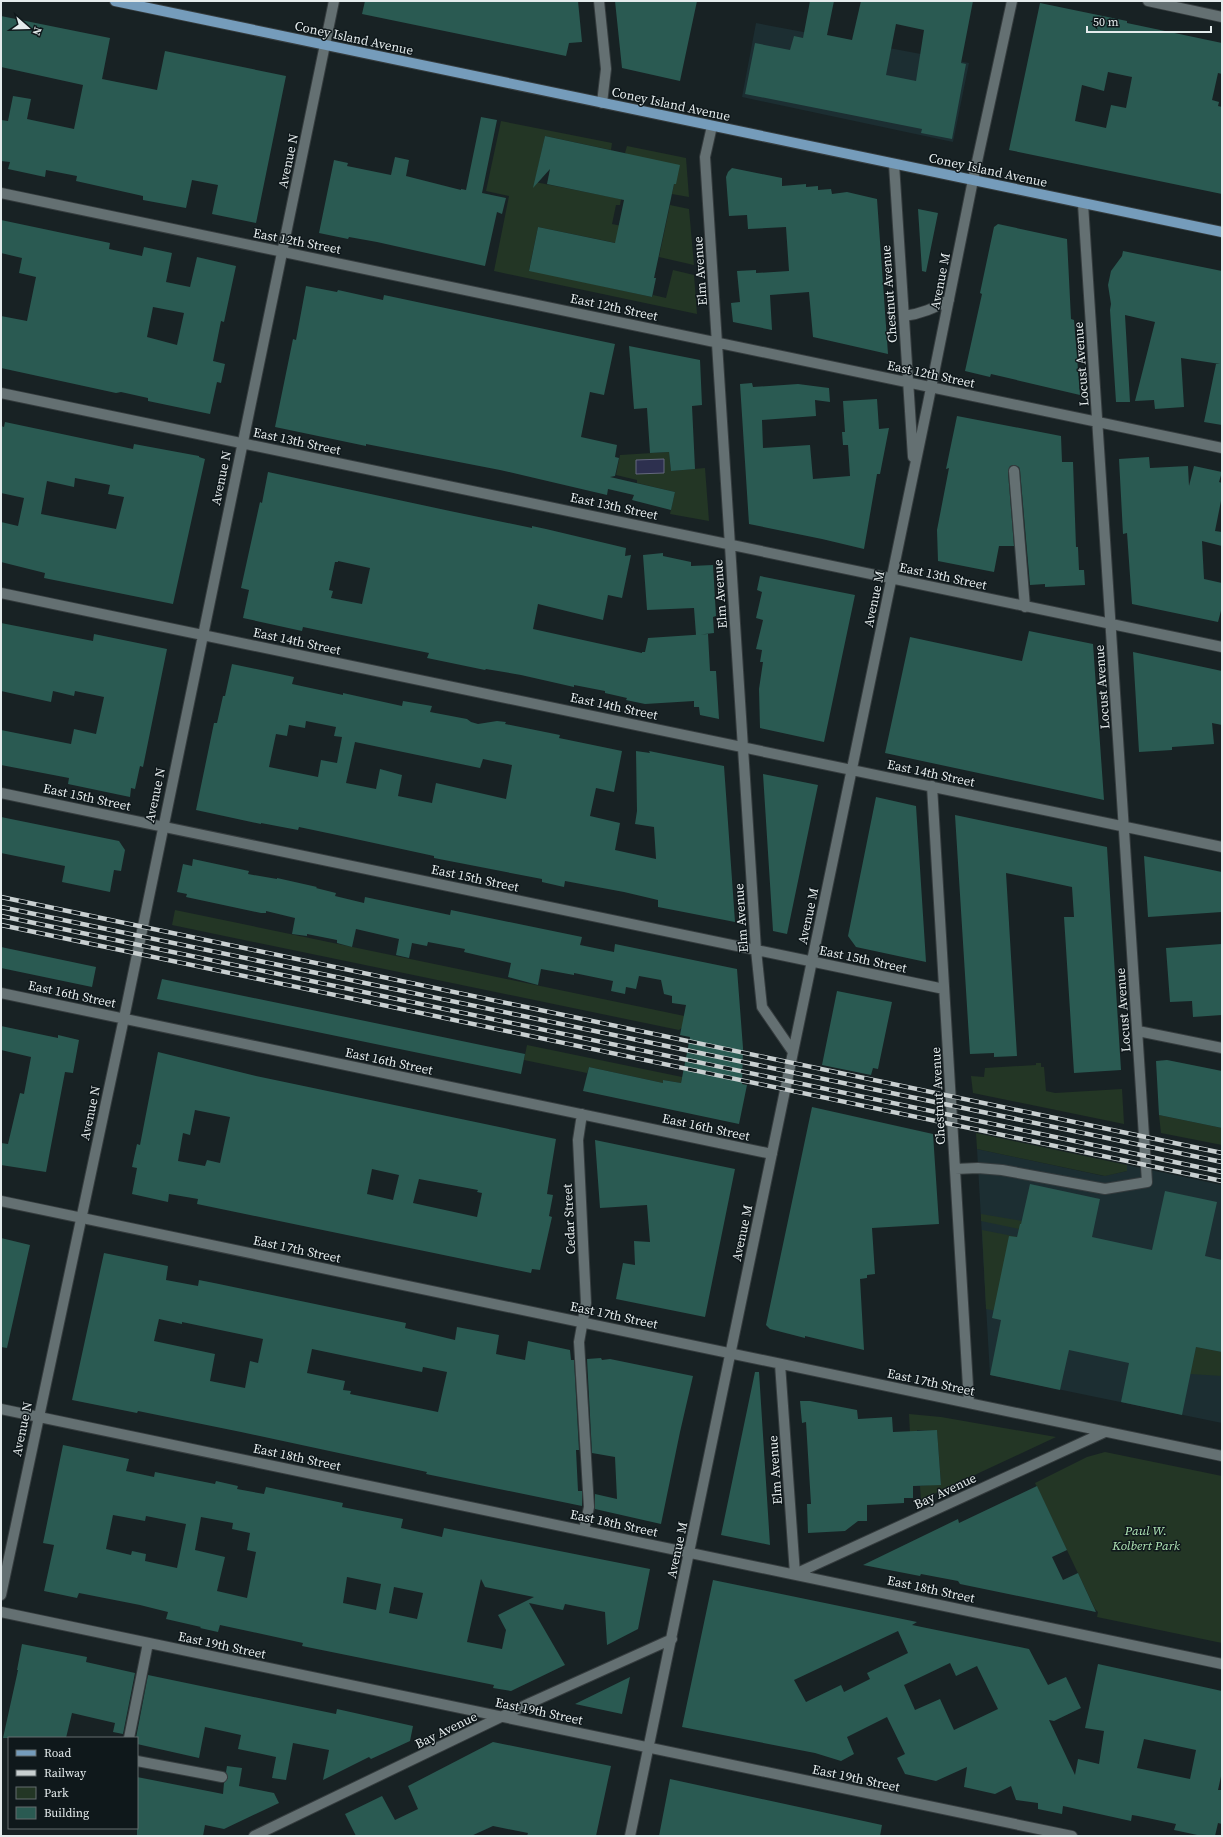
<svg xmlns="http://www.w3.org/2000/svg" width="1223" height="1837" font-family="'Source Serif 4',serif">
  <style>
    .built { fill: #1c2e32 }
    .green { fill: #233625 }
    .water { fill: #2d304f; stroke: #64687e }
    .building { fill: #2a5a52; fill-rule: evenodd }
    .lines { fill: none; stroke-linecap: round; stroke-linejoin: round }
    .minor-casing { stroke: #353c3e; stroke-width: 12 }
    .major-casing { stroke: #353c3e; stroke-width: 12 }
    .minor { stroke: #647072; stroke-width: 10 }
    .major { stroke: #759cbb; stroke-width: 10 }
    .rail-casing { stroke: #c8cfd0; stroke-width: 4.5 }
    .rail { stroke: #0f181b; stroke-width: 3; stroke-dasharray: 9; stroke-linecap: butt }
    .labels { text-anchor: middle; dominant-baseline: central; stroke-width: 3; stroke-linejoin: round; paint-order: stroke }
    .street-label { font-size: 13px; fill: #e4ebec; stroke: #0f181b }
    .park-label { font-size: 13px; font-style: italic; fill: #b0e5b6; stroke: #0f181b }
  </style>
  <rect width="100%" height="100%" fill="#182224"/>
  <path class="built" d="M756 23 969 63 953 142 742 97Z
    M977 1149 1104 1176 1127 1171V1165L1222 1185V1423L990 1375Z"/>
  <path class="green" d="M501 121 612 143 611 150 545 136 535 182 621 199 620 205H616L612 224 622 226 616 243 538 227 529 270 652 297 653 295 666 298 673 270 694 275 697 314 494 271 509 196 486 191Z
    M627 146 686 158 689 197 672 194 674 184 625 153Z
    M670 205 689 209 694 265 659 257Z
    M669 452 671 471 705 468 709 521 670 514 675 492 637 483V480L616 475 620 455Z
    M175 910 694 1018 679 1030 172 925Z
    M527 1045 682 1077 681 1083 663 1080V1083L589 1067 587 1073 524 1060Z
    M1036 1063H1041V1067H1044L1046 1091 1055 1093 1122 1089 1124 1124 973 1093 971 1076 984 1077 985 1068 1036 1065Z
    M1159 1115 1222 1128V1145L1161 1133Z
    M976 1133 1127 1165V1171L1105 1176 977 1149Z
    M981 1214 1022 1221 1021 1224H1020L1019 1229 981 1221Z
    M982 1230 1018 1237 1002 1312 986 1309Z
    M1196 1347 1222 1352V1376L1190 1374Z
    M909 1414 941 1417 1056 1437 921 1500 920 1486 941 1484 937 1431 917 1430V1434H910Z
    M1105 1452 1222 1476V1643L1097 1617 1098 1612 1095 1609 1035 1483 1087 1457Z"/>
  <path class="water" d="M664 459V473L636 474V460Z"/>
  <path class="building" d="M365 1H578L582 42 569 43 566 56 362 14Z
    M615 1H697L680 81 622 68Z
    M810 1H834L827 35 852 40 861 1H973L961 63 966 64 952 139 921 133 922 129 745 94 755 43 790 50 794 36 803 38ZM896 24 924 30 916 81 886 75Z
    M1040 3 1127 21V23L1222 43V74L1218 73 1212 100 1219 102 1218 106 1222 107V194L1009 150ZM1108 72 1132 77 1126 108 1111 105 1106 128 1075 121 1082 85 1104 91Z
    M1 16 110 38 102 79 157 90 165 51 286 76 256 223 212 214 218 185 192 180 186 208 143 200V196L76 181 77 176 46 170 45 177 8 169 10 162 1 161V120L8 121 13 96 31 99 27 119 74 129 83 85 1 67Z
    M481 117 497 120 482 193 506 198 502 214 497 212 485 266 377 242 349 237 348 239 319 233 334 160 348 163 347 166 391 175 395 157 409 160 406 176 461 190V189L466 190Z
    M545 136 680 165 676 184H674L663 236 654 278H656L652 297 529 271 538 227 615 243 624 200 547 184 550 169 533 188Z
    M732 168 782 178V186L806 184V187L818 186V190L831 189 832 194 847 192 877 199 888 354 813 337 809 292 770 295 772 330 733 322 731 303 740 302 737 271 756 270V273L789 271 786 227 748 229 747 215 729 216 726 177 728 172Z
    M918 209 938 213 926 272 922 271Z
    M1 220 110 243 109 249 142 256 144 247 172 253 166 282 190 287 197 257 236 266 224 322 221 321 213 361 225 364 221 383 217 382 210 414 148 401V398L121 392 116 393 1 368V316L27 321 36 277 19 273 22 258 1 253ZM153 307 184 313 177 345 147 337Z
    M998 224 1067 239 1071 319 1074 320 1080 395 991 374 990 377 965 371 982 294 980 293 994 227Z
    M1123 251 1222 271V425L1204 422 1216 364H1220L1181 358 1184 407 1155 409 1154 400 1135 401 1155 322 1125 315 1130 402H1116L1110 310 1111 304 1108 285 1111 271 1122 256Z
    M306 286 337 292 338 290 383 300 384 295 615 344 604 395 590 392 581 437 617 445 615 457 619 458 615 476 610 477 675 492 671 510 632 500 634 495 608 489 607 495 500 470 366 444V446L275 427 293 339 296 340Z
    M629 346 700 360 702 405 692 406 695 469 671 471 669 452 650 453 647 408 634 409Z
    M752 383 753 387 798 384 829 388 830 402 815 400 816 416 762 420 763 448 810 445 813 479 850 476 848 445H843L842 432H845L843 401 877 399 879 429 889 428 880 474H877L864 549 822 539 749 524 740 384Z
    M957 416 1061 436 1062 462H1073L1076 547H1078L1079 570H1084L1085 585 1045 587V584L1030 585 1020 470 1019 467 1014 465 1010 466 1008 472 1014 546H999L994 572 938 561 937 530 949 468 946 469Z
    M5 422 133 449 134 444 199 456V457L205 459 173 604 44 578 45 573 1 562V522L18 526 24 498 1 493V426L4 427ZM75 478 110 485 108 494 124 497 116 529 41 514 47 481 74 487Z
    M1149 457 1150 468 1188 466 1189 486 1194 466 1222 472 1219 482 1222 483V496L1215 531 1222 532V546L1202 541 1204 579 1222 583V607L1218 622 1132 604 1127 533 1123 534 1119 459Z
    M268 472 450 511 532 528V526L546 529 626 548 625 556 631 555 622 598 608 595 603 620 538 604 533 629 642 653V652H645L648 638 708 634 710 671H716L719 719 700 715 699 707H694V701L645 704 626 700 627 698 605 693V691L574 685V687L521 675 486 669 485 670 427 658 429 653 303 627 302 631 243 618 249 590 241 588 260 502 262 503ZM338 561 370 568 362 604 331 598 333 591 329 590 335 562H338Z
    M663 553V556L691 562V566L713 565 716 616 713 617 714 633 696 635 694 608 647 610 643 555Z
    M760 576 855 595 824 742 760 728 759 689 763 662H760L762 650 756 649 763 620 756 618 762 592 757 590Z
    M1 623 93 641 94 634 167 649 143 767 140 766 135 789 131 788 130 797 68 784 69 778 1 765V730L71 744 74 729 96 734 104 697 75 691 74 696 53 691 51 702 1 691Z
    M1029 631 1093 644 1104 800 885 753 910 637 1022 661Z
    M1133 652 1222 671V725L1212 723 1214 744 1172 747V750L1139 752Z
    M232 664 294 677 292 684 343 695V693L402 706 403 701 432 706 430 712 467 719 471 722 478 724 497 721 506 722 505 724 560 735 559 738 622 751 614 792 596 788 590 816 620 823 615 850 656 859 654 827 635 824 637 811 636 751 650 753 649 751 724 766 735 922 658 907V900L624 892 565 881 564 887 542 882V879L434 858V856L337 835 299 827 298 830 261 823V824L196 810 214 723H217L223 696H225ZM306 721 336 727 334 736 342 737 337 763 321 760 318 777 269 767 276 734 287 736 289 725 305 728ZM355 742 480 768 483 759 512 765 506 799 436 783 432 803 398 796 402 775 380 769 376 789 346 783Z
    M763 774 818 785 787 934 773 931Z
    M876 797 916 806 926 962 856 947 848 936Z
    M955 815 1107 847 1121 1070 1074 1073 1064 917H1074L1072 887 1006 873 1017 1056 994 1057V1053L970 1054Z
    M1 817 119 841 125 850 121 871 114 870 110 892 62 882 65 866 1 853Z
    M1144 856 1222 872V912L1148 917Z
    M193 859 249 871 248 874 277 879V878L317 887 316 888 336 893 335 896 364 903 365 897 450 915 451 910 582 937 580 945 614 952 615 944 737 969 743 1048 742 1084 747 1085 739 1124 583 1091 589 1067 663 1083V1080L681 1083 690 1037 680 1035 686 1005 672 1003V996L664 994 661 980 639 976 636 989 626 987 625 994 611 991 613 981 574 973V975L541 969 538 985 508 977 511 963 464 952 465 949 428 942 427 946 412 943 409 958 396 955 399 939 356 929 352 947 337 943V940L307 934V936L292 934 295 918 266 911V913H261L186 897 187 894 177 892 183 864 192 866Z
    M1222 944V1015L1193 1017 1192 1001 1170 1002 1166 948Z
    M1 947 96 967 92 987 1 968Z
    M162 979 525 1054 521 1074 157 999Z
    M837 991 892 1002 878 1069 873 1068 871 1075 822 1065Z
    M1 1026 58 1038V1035L79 1040 73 1073 65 1072 46 1172 1 1165V1143L8 1144 20 1093 24 1094 31 1057 1 1050Z
    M158 1052 256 1076 556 1139 547 1194 553 1195 549 1216 552 1217 540 1270 532 1269 531 1273 284 1222 197 1204 198 1199 169 1194 168 1202 132 1194 137 1168 132 1167 137 1144 140 1145ZM195 1110 230 1117 220 1163 207 1160 205 1166 178 1161 183 1133 190 1135ZM372 1169 399 1175 393 1200 367 1194ZM419 1179 478 1190 477 1192 482 1193 477 1217 413 1203Z
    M1167 1060 1222 1071V1128L1159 1115 1156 1061Z
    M812 1107 933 1134 939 1224 872 1228 875 1274 867 1275V1278L860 1279 864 1350 805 1336V1338L770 1329 766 1325Z
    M595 1140 735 1169 705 1317 616 1299 623 1263 635 1265 634 1241 650 1242 647 1205 600 1208Z
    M1030 1184 1100 1199 1092 1237 1152 1250 1165 1191 1217 1202 1205 1256 1222 1260V1352L1196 1347 1182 1415 1121 1402 1129 1363 1069 1350 1060 1390 990 1375 1001 1320 992 1318 1009 1236 1017 1237 1020 1224H1021Z
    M1 1238 30 1245 7 1348 1 1347Z
    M104 1253 168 1266 166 1280 198 1286 199 1280 219 1284 406 1323 405 1328 455 1340 457 1327 499 1335 496 1354 525 1360 528 1341 570 1350 571 1360H574L579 1450H576L578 1491H582V1506L426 1474 427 1472 241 1432 138 1411 137 1413 72 1400ZM159 1319 182 1324V1322L263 1339 258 1363 250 1361 245 1388 210 1381 215 1354 154 1341ZM312 1349 422 1372 423 1367 447 1372 438 1412 350 1394 351 1391 343 1390 345 1381 307 1373Z
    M601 1358 602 1360 610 1359 693 1376 680 1432 661 1524 595 1509V1494L617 1499 615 1457 592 1453 587 1359Z
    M755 1372H759L770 1545 721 1535Z
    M800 1401H810L857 1410 858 1419 892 1417 893 1432 937 1430 941 1485 913 1486V1498H904V1503L867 1505V1521H858L845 1531 808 1533 807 1504H811L806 1422 802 1423Z
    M63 1445 129 1459 126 1471 154 1477 155 1472 215 1484 216 1481 238 1486 237 1489 264 1494 266 1487 343 1503 342 1507 403 1519 401 1528 442 1537 444 1528 650 1569 638 1629 607 1645 605 1612 565 1604 563 1610 529 1603 565 1665 511 1691 493 1688 494 1685 302 1646 303 1643 220 1625 218 1632 200 1628 201 1627 166 1619 168 1612 140 1605 79 1593 77 1598 44 1591 54 1545 43 1543ZM113 1515 145 1521 146 1516 186 1524 177 1568 145 1561 146 1554 132 1551 131 1555 106 1549ZM201 1517 233 1523 232 1529 250 1533 247 1550 256 1552 247 1598 217 1591 225 1557 195 1550ZM347 1577 381 1584 376 1610 343 1603ZM481 1579 485 1587 534 1597 498 1615 506 1630 502 1649 467 1642ZM394 1587 423 1593 417 1619 389 1613Z
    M1037 1486 1067 1550 1052 1557 1063 1580 1078 1573 1096 1612 960 1584 958 1581 921 1574 920 1576 863 1565 958 1519 959 1523Z
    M713 1580 917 1622 912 1625 1029 1649 1048 1685 1066 1677 1081 1708 1054 1721 1049 1720 1075 1775 1078 1759 1099 1764 1104 1731 1085 1728 1098 1664 1222 1691V1772L1218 1790H1222V1824L1218 1823 1215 1836H1202L1174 1830 1176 1824 1138 1816 1132 1815 1131 1821 1063 1806 1062 1814 1038 1809V1803L1016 1800 1011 1786 995 1794 964 1787 967 1767 936 1781 905 1774 897 1758 905 1754 887 1717 847 1737 854 1754 841 1761 815 1753 682 1727ZM898 1631 908 1653 867 1673 870 1679 844 1692 841 1685 806 1702 794 1680ZM950 1663 956 1676 977 1666 998 1709 954 1730 940 1699 915 1710 904 1685ZM1144 1739 1196 1750 1190 1779 1137 1768Z
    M22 1644 87 1657 86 1662 135 1673 123 1734 113 1732 115 1723 72 1713 66 1738H3L18 1670H17Z
    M148 1675 336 1714 337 1709 413 1726 410 1741 371 1759 369 1757 323 1780 329 1750 293 1743 286 1780 272 1778 276 1757 238 1749 241 1735 205 1727 199 1758 137 1744V1738H136Z
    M630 1677 622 1714 575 1704Z
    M493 1742 611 1766 596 1836H527L528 1833 493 1826 471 1836H356L345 1814 382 1796 395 1820 418 1809 408 1786Z
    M227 1766 242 1768 239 1786 274 1793 279 1803 224 1829 205 1825 203 1836H137V1777L223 1794 224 1783 228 1778 226 1772Z
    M670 1779 882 1825 880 1836H659Z"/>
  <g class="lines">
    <defs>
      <path id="minor" d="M599 1 606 69 602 103
        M1148 1 1222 17
        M712 126 705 157 756 950 762 1007 793 1052
        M894 164 913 457
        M1 193 1222 448
        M904 316C921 314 934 308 949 300
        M1 393 1222 647
        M1014 471 1025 607
        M1 593 1222 847
        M932 786 969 1403
        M1 793 944 989
        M1 993 772 1154
        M1138 1031 1222 1048
        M582 1114 578 1140 586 1303 579 1342 589 1507 584 1530
        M955 1169 978 1168 1002 1170 1105 1189 1147 1182 1083 204
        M1 1201 1222 1456
        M780 1364 795 1574 1105 1432
        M1 1409 1222 1664
        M1 1595 124 1018 334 1
        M1 1612 1072 1836
        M129 1738 148 1643
        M137 1761 222 1777
        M254 1836 530 1703 672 1639
        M630 1836 928 403 973 180 1012 1"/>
      <path id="major" d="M115 1 1222 232"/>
    </defs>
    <use href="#minor" class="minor-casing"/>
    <use href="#major" class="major-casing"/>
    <use href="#minor" class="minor"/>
    <use href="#major" class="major"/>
    <defs>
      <path id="rail" d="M1 897 1222 1153
        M1 907 1222 1162
        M1 916 1222 1172
        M1 925 1222 1181"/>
    </defs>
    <use href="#rail" class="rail-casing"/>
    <use href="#rail" class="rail"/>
  </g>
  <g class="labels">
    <g class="street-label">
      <text transform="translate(354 38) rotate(12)">Coney Island Avenue</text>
      <text transform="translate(671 104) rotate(12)">Coney Island Avenue</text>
      <text transform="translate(288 161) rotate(-78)">Avenue N</text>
      <text transform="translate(988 170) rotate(12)">Coney Island Avenue</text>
      <text transform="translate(297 241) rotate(11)">East 12th Street</text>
      <text transform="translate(700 271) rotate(-94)">Elm Avenue</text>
      <text transform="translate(940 281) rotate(-79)">Avenue M</text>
      <text transform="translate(889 294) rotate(-94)">Chestnut Avenue</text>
      <text transform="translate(614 307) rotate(12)">East 12th Street</text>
      <text transform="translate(1081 364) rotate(-94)">Locust Avenue</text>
      <text transform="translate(931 374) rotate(12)">East 12th Street</text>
      <text transform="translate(297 441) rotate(12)">East 13th Street</text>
      <text transform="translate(221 478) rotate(-78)">Avenue N</text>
      <text transform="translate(614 506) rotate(12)">East 13th Street</text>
      <text transform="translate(943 576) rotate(12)">East 13th Street</text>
      <text transform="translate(720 594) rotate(-94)">Elm Avenue</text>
      <text transform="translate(874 599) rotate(-78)">Avenue M</text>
      <text transform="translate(297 641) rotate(12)">East 14th Street</text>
      <text transform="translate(1102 687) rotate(-94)">Locust Avenue</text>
      <text transform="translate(614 706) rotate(12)">East 14th Street</text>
      <text transform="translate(931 773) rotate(12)">East 14th Street</text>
      <text transform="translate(155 795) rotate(-78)">Avenue N</text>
      <text transform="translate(87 797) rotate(12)">East 15th Street</text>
      <text transform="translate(475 878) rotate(12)">East 15th Street</text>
      <text transform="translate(808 916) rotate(-78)">Avenue M</text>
      <text transform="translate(741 918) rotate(-94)">Elm Avenue</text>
      <text transform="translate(863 959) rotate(12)">East 15th Street</text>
      <text transform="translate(72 994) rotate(12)">East 16th Street</text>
      <text transform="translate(1123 1010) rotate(-94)">Locust Avenue</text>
      <text transform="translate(389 1061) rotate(12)">East 16th Street</text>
      <text transform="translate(938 1096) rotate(-93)">Chestnut Avenue</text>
      <text transform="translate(90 1113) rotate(-78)">Avenue N</text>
      <text transform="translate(706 1127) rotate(12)">East 16th Street</text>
      <text transform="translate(569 1219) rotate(-93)">Cedar Street</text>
      <text transform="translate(742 1233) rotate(-78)">Avenue M</text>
      <text transform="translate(297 1249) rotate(12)">East 17th Street</text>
      <text transform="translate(614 1315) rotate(12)">East 17th Street</text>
      <text transform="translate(931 1382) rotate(12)">East 17th Street</text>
      <text transform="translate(22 1429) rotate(-78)">Avenue N</text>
      <text transform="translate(297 1457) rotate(12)">East 18th Street</text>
      <text transform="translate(775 1470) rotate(-94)">Elm Avenue</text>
      <text transform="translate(945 1491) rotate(-25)">Bay Avenue</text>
      <text transform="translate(614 1523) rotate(12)">East 18th Street</text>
      <text transform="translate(677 1550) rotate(-78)">Avenue M</text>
      <text transform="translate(931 1589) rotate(12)">East 18th Street</text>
      <text transform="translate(222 1645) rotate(12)">East 19th Street</text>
      <text transform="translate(539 1711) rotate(12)">East 19th Street</text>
      <text transform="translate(446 1730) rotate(-26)">Bay Avenue</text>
      <text transform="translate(856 1778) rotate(12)">East 19th Street</text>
    </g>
    <g class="park-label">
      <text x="1146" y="1530">Paul W.<tspan x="1146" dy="15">Kolbert Park</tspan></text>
    </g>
  </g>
  <rect width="1223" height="1837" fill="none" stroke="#e4ebec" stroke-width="4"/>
  <rect x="8" y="1737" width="130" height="92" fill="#0f181b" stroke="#646c6f"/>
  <rect x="16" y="1750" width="20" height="6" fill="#759cbb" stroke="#646c6f"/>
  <text x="44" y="1757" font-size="12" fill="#e4ebec">Road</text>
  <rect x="16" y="1770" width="20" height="6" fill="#c8cfd0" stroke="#646c6f"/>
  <text x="44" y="1777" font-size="12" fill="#e4ebec">Railway</text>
  <rect x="16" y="1787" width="20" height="12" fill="#233625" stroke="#646c6f"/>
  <text x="44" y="1797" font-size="12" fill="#e4ebec">Park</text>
  <rect x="16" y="1807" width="20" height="12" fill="#2a5a52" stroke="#646c6f"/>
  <text x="44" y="1817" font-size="12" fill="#e4ebec">Building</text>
  <g transform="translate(28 28) rotate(110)" stroke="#0f181b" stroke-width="3" paint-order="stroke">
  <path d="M0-3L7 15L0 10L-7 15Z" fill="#e4ebec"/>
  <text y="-6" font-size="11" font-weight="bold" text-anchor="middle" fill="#e4ebec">N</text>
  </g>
  <path d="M1087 26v6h124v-6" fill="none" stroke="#e4ebec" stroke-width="2"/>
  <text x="1093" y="26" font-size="12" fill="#e4ebec" stroke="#0f181b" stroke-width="3" paint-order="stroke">50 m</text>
</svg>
